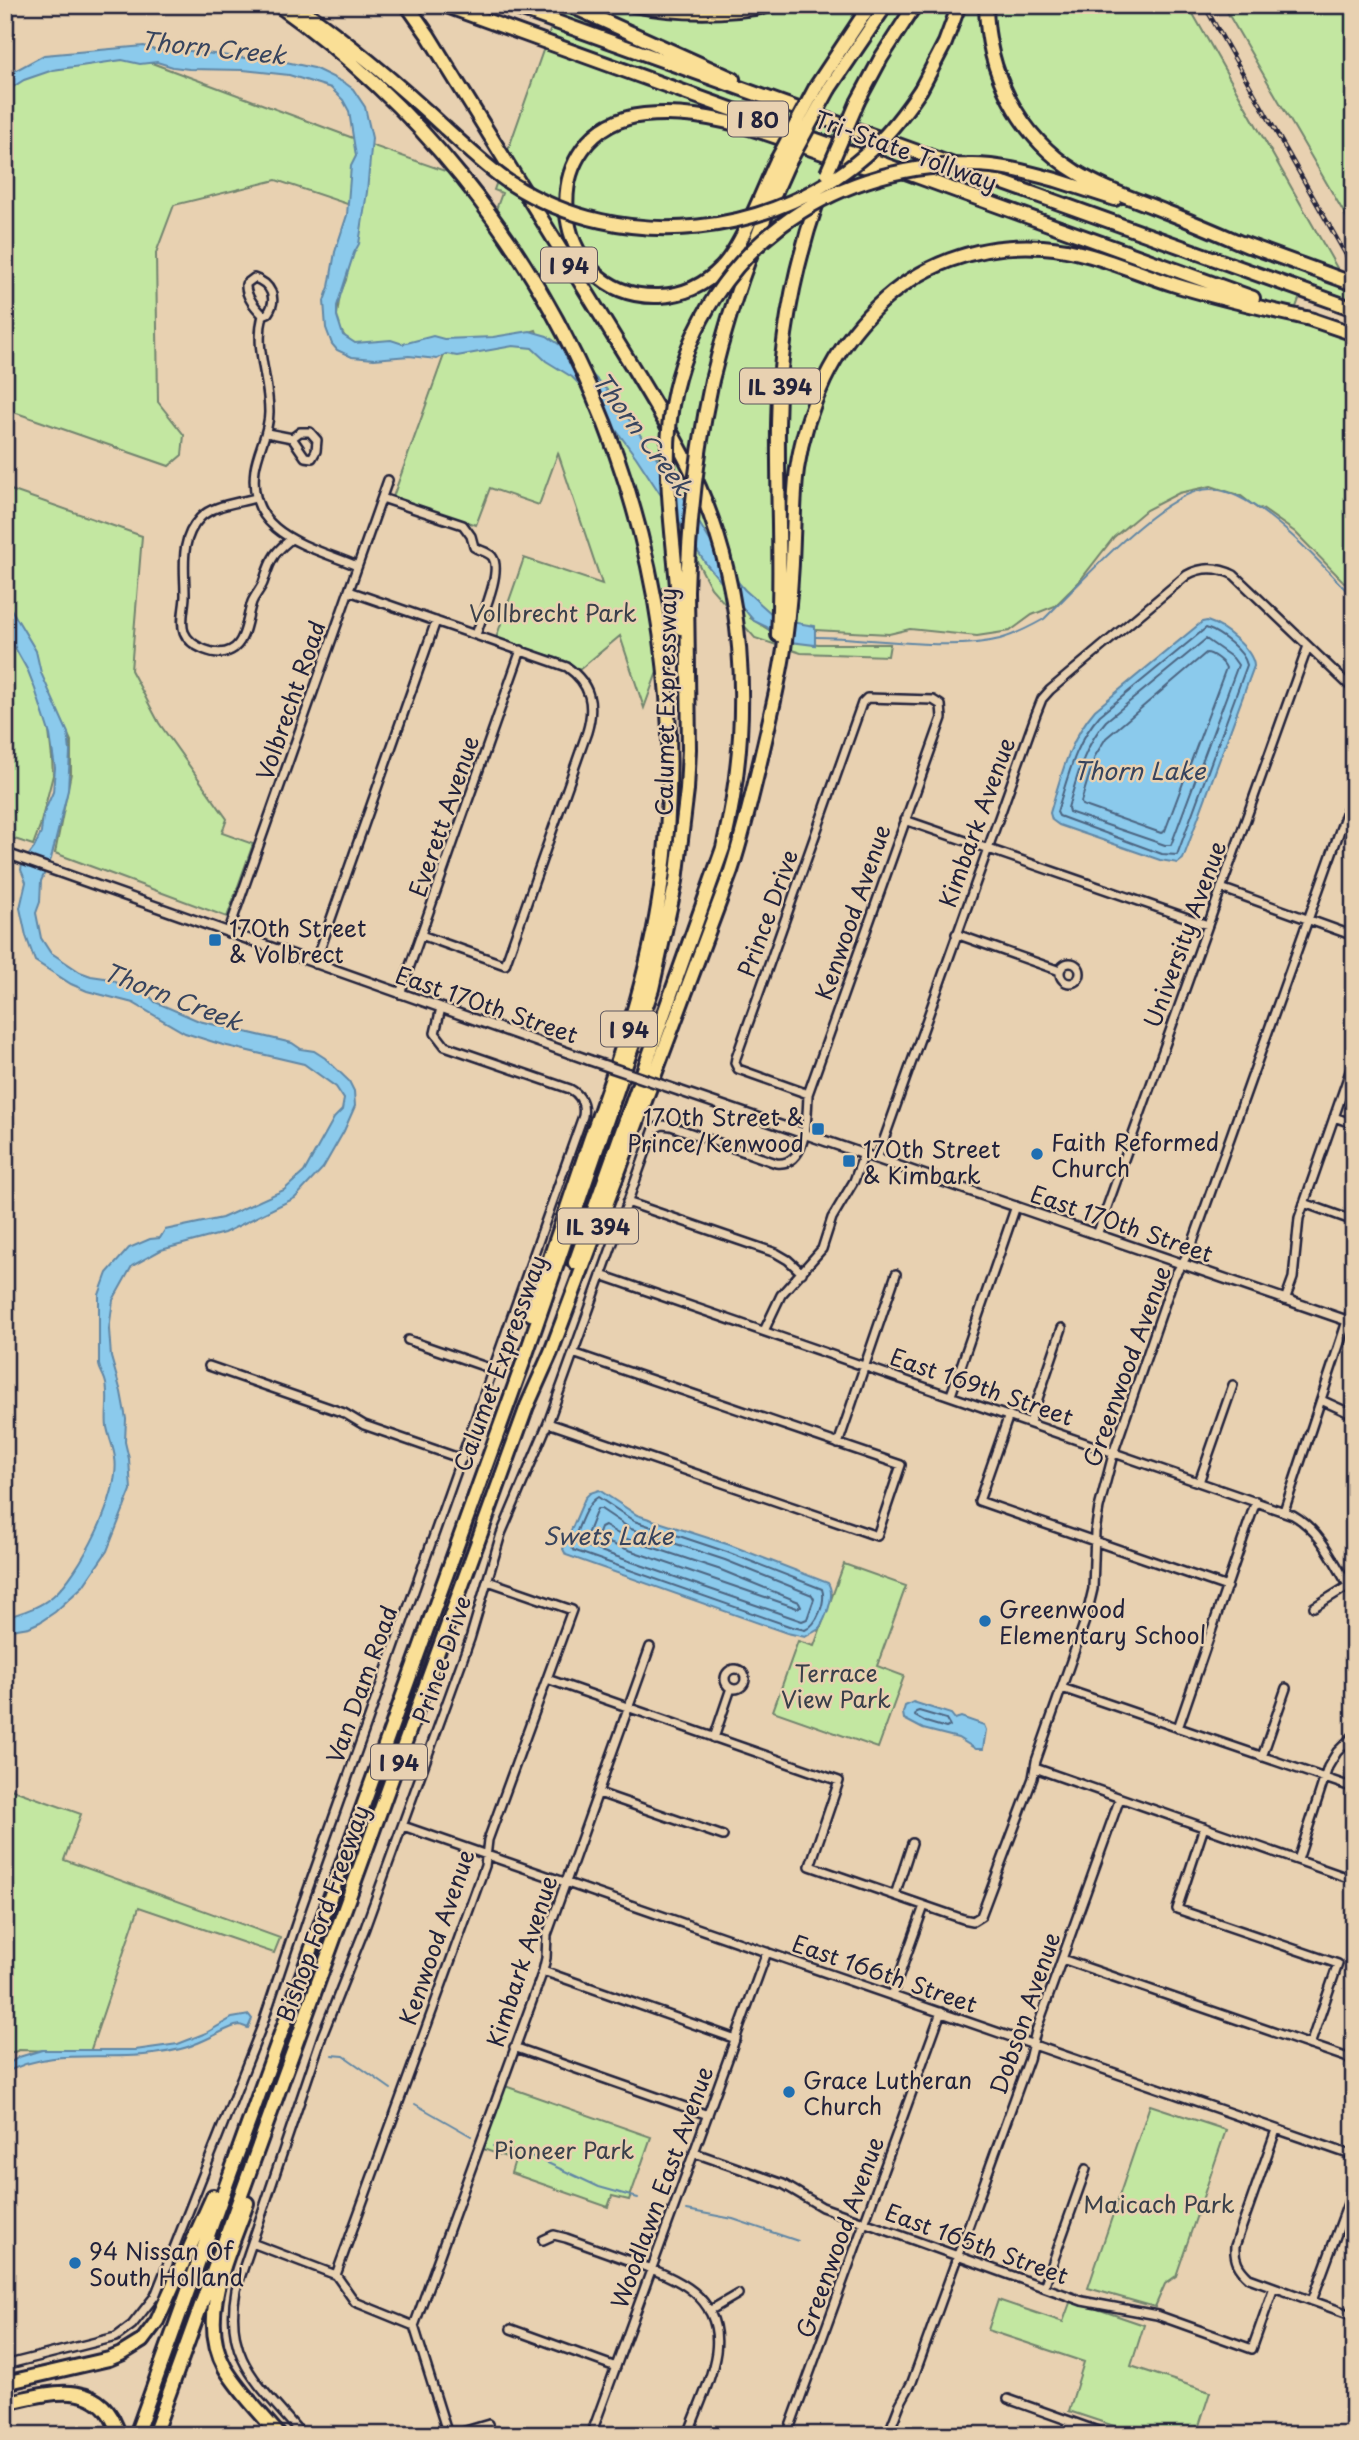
<svg xmlns="http://www.w3.org/2000/svg" width="1359" height="2440" font-family="'Playpen Sans',sans-serif">
  <style>
    .green { fill: #c3e7a1; stroke: #72846e; stroke-width: 2 }
    .water { fill: #8bcaec; stroke: #6187a5; stroke-width: 2 }
    .lines { fill: none; stroke-linecap: round; stroke-linejoin: round }
    .shore { stroke: #4c6582; stroke-width: 2 }
    .stream { stroke: #6187a5; stroke-width: 2 }
    .minor-casing { stroke: #22223b; stroke-width: 12 }
    .tertiary-casing { stroke: #22223b; stroke-width: 13 }
    .motorway-casing { stroke: #22223b; stroke-width: 18 }
    .minor { stroke: #e8d1b1; stroke-width: 7 }
    .tertiary { stroke: #e8d1b1; stroke-width: 8 }
    .motorway { stroke: #fadf96; stroke-width: 12 }
    .rail-casing { stroke: #22223b; stroke-width: 4.5 }
    .rail { stroke: #e8d1b1; stroke-width: 2; stroke-dasharray: 5; stroke-linecap: butt }
    .tertiary-bridge-casing { stroke: #22223b; stroke-width: 13; stroke-linecap: butt }
    .motorway-bridge-casing { stroke: #22223b; stroke-width: 18; stroke-linecap: butt }
    .tertiary-bridge { stroke: #e8d1b1; stroke-width: 8 }
    .motorway-bridge { stroke: #fadf96; stroke-width: 12 }
    .poi-dot { fill: #1f6fb2; stroke: #e8d1b1; stroke-width: 2.5 }
    .labels { text-anchor: middle; dominant-baseline: central; stroke-width: 5; stroke-linejoin: round; paint-order: stroke }
    .shield { fill: #e8d1b1; stroke: #5d565e; stroke-width: 2 }
    .shield-label { font-size: 21px; font-weight: bold; fill: #22223b }
    .street-label { font-size: 23px; fill: #22223b; stroke: #e8d1b1 }
    .park-label { font-size: 23px; fill: #3a404a; stroke: #e8d1b1 }
    .poi-label { font-size: 23px; fill: #22223b; stroke: #e8d1b1; text-anchor: start }
    .water-label { font-size: 24px; font-style: italic; fill: #37445e; stroke: #e8d1b1 }
  </style>
  <rect width="100%" height="100%" fill="#e8d1b1"/>
  <filter id="ink" filterUnits="userSpaceOnUse"><feTurbulence type="fractalNoise" baseFrequency=".0143" numOctaves="2"/><feDisplacementMap in="SourceGraphic" scale="14" xChannelSelector="R" yChannelSelector="G"/><feConvolveMatrix kernelMatrix="1 2 1 2 8 2 1 2 1" color-interpolation-filters="sRGB"/></filter>
  <g filter="url(#ink)">
    <path class="green" d="M559 5H1188L1354 298V303L1304 286 1292 318 1354 341V595L1350 588 1295 532 1261 508 1258 509 1241 496 1211 486 1179 493 1146 510 1114 537 1078 583 1055 606 1032 615 1010 631 977 636 910 629 889 634 796 629 749 605 750 618 782 638 818 644H890L888 656 801 653 755 638 711 588 697 561 644 708 620 636 579 670 565 661 496 638 524 558 602 584 558 453 539 505 490 488 476 525 393 497 448 344 533 345 545 355 536 330 501 341 363 347 347 340 339 327 337 315 340 294 346 280 368 144 448 172 490 226 502 193 494 190Z
      M1223 5H1354V230Z
      M141 59 361 141 356 207 276 180 174 205 156 253 158 402 184 435 182 455 169 466 5 409V93L30 74 86 62Z
      M5 488 142 536 131 670 159 723 227 819 222 833 253 844 227 917 55 853 71 773V741L33 659 5 611Z
      M5 641 19 646 47 714 52 758 53 775 40 826 33 845 5 836Z
      M844 1564 906 1586 877 1666 904 1676 878 1748 773 1711 798 1641 814 1646Z
      M5 1787 81 1814 64 1860 280 1938 274 1953 139 1907 90 2052 19 2050 5 2056Z
      M505 2086 651 2137 629 2200 612 2196 608 2207 511 2173 515 2160 483 2149Z
      M1150 2105 1226 2130 1176 2276 1165 2284 1155 2307 1088 2288Z
      M998 2300 1063 2322 1071 2300 1144 2325 1131 2366 1210 2392 1196 2435H1141L1069 2411 1084 2362 988 2330Z"/>
    <path class="water" d="M144 46 157 51 174 49 245 58 272 59 314 68 345 83 353 89 365 107 372 138 367 192 359 244 354 253 337 306V316L343 335 355 343 391 340 403 344 433 336 444 339 493 337 530 331 547 336 570 352 609 392 657 458 664 472 676 485 709 539 734 571 738 582 745 590 774 616 785 621 815 626V645L782 641 776 639 767 627 754 621 706 564 636 457 590 395 572 377 546 361 532 348 513 346 457 356 446 354 437 359 409 356 374 359 352 357 337 350 332 344 326 328 324 301 329 287 335 252 347 215 351 166 356 156 349 111 343 100 331 88 289 75 243 70 189 69 173 67 157 62 140 64 122 60 53 70 24 80 5 92V76L44 55Z
      M5 599 36 651 41 673 68 733 70 752 68 790 51 859 41 881 40 902 36 913 41 938 50 952 80 972 91 976 111 979 125 988 146 992 155 1002 199 1021 292 1043 301 1049 314 1051 325 1058 349 1081 354 1091 355 1106 344 1131 323 1168 295 1198 224 1233 161 1250 132 1266 113 1300 109 1329 111 1357 121 1392 126 1419 125 1442 129 1459 131 1490 107 1551 83 1586 55 1612 40 1622 29 1627 5 1631V1618C23 1612 39 1608 53 1596 80 1574 121 1493 115 1458 114 1448 109 1438 107 1427 105 1413 110 1394 105 1380 103 1374 100 1371 99 1365V1295L107 1273 129 1248 150 1239 160 1238 165 1230 222 1218 284 1190 304 1172 334 1118 342 1110 344 1099 336 1087 304 1064 223 1045 185 1033 133 1003 87 991 71 984 35 961 26 936 20 908 26 882 21 870 22 864 34 848 41 833 43 815 53 792 55 768 50 735 35 689 28 671 5 630Z
      M1207 621C1223 626 1253 649 1254 666L1183 859 1178 863 1160 860 1059 825 1052 820 1050 813C1061 776 1069 740 1095 710L1202 622Z
      M599 1490 637 1515 730 1545 828 1583C836 1596 826 1617 819 1629L805 1637 787 1633 566 1555 563 1549 585 1498 590 1493Z
      M913 1702 951 1714 955 1719 961 1717 984 1725 986 1730 983 1749H976L958 1738 923 1729 904 1719 903 1713 905 1706Z
      M249 2015 252 2019 248 2028 240 2025 235 2026C221 2031 209 2039 195 2044 183 2050 167 2052 153 2054 103 2061 51 2047 5 2073V2066L19 2057 42 2050H135L178 2044 206 2033 232 2018Z"/>
    <g class="lines">
      <path class="shore" d="M1206 628C1220 633 1244 650 1247 665L1177 855 1162 854 1059 816 1057 812C1068 777 1075 743 1100 715Z
        M1206 639 1233 658 1238 665 1171 845H1165L1069 812 1068 808C1077 777 1084 746 1106 721Z
        M1206 653C1212 653 1224 662 1226 668L1165 831 1161 833 1082 805 1081 802 1095 756 1106 738Z
        M598 1497 634 1521 727 1552 822 1589C826 1601 818 1624 805 1630L789 1626 573 1550 571 1546C578 1531 584 1505 598 1497Z
        M597 1509H601L631 1529 725 1560 812 1595 814 1599 807 1619 802 1621 586 1546 584 1542Z
        M605 1526 627 1539 721 1570 799 1602 801 1606 797 1608 600 1540 598 1536 601 1528Z
        M919 1711 946 1719 950 1726 946 1728 926 1722 915 1716 916 1712Z"/>
      <path class="stream" d="M815 637C870 637 949 652 1000 639 1016 634 1030 627 1044 619 1079 585 1163 488 1211 489 1256 490 1325 567 1354 599
        M332 2055 344 2056 391 2089
        M415 2104 471 2136
        M493 2146 537 2158 599 2187 638 2198
        M687 2210 733 2219 798 2241"/>
      <defs>
        <path id="minor" d="M263 315C255 307 245 296 246 284L254 278C271 283 278 299 268 313L263 315C254 349 269 378 269 412 269 433 258 449 255 469 246 535 310 546 357 566
          M267 433 292 438 305 457 312 458 316 451 317 440 310 432H300L292 438
          M255 498C239 503 212 505 200 518 179 540 185 568 185 595 185 607 180 621 184 632 190 647 217 658 231 650 246 643 247 616 252 602 255 595 260 590 263 583 266 575 268 566 273 558 277 550 284 545 291 539
          M382 498 463 525 471 536 474 547C480 551 490 552 493 558 502 573 481 618 476 635
          M349 591 567 667C591 684 595 705 587 732L505 965 421 935
          M905 820 1208 925
          M1221 888 1354 936
          M228 933 388 480
          M956 934 1060 971
          M1060 973a10 10 0 1 1 20 0a10 10 0 1 1-20 0Z
          M315 964 436 621
          M400 994 521 650
          M1334 1117 1354 1124
          M877 1159 1036 714 1042 699 1050 690 1187 575C1203 566 1218 567 1234 575L1354 690
          M627 1202 776 1253 788 1260 802 1273
          M1304 1203 1354 1221
          M1097 1235 1308 646
          M601 1275 1293 1515C1323 1532 1336 1567 1354 1595
          M1285 1300 1293 1278 1299 1218 1354 1060
          M764 1331 781 1295 822 1249 832 1218 854 1181 864 1154
          M408 1340 492 1369
          M209 1366 344 1413 364 1425 462 1459
          M951 1395 1016 1206
          M1321 1400 1354 1415
          M1009 1415 979 1501 1227 1587
          M1030 1422 1062 1328
          M548 1423 877 1536 901 1465 573 1353
          M838 1444 896 1274
          M1199 1482 1233 1385
          M1284 1511 1347 1321
          M1314 1607 1348 1586
          M725 1679a10 10 0 1 1 20 0a10 10 0 1 1-20 0Z
          M547 1679 839 1781 810 1866 963 1919 973 1921 981 1916 1033 1778 1036 1761 1086 1618 1093 1589 1095 1532 1099 1508 1114 1451 1174 1277 1190 1250 1354 791
          M1062 1688 1354 1788
          M1178 1728 1256 1501
          M714 1738 731 1688
          M1262 1757 1286 1688
          M1035 1768 1354 1880
          M599 1793 723 1836
          M403 1826 1354 2156
          M1204 1827 1177 1909 1338 1964 1310 2045
          M1298 1860 1328 1767 1337 1752 1354 1735
          M895 1895 912 1843
          M1062 1959 1354 2060
          M543 1971 736 2039
          M892 1996 924 1906
          M514 2047 708 2115
          M1276 2130 1235 2246C1234 2260 1238 2268 1249 2278L1354 2316
          M695 2153 783 2184 822 2207 1082 2301 1157 2315 1252 2349 1274 2287
          M543 2240 554 2235 566 2238C588 2246 611 2254 633 2262 676 2278 723 2295 716 2352 712 2380 697 2409 688 2435
          M252 2243 336 2275 355 2302 414 2326
          M336 2275 485 1866 488 1840 572 1610 488 1581
          M1044 2287 1086 2169
          M1312 2301 1354 2187
          M709 2311 738 2294
          M414 2326 543 1971 546 1958 547 1935 650 1647
          M414 2326 448 2435
          M511 2329 616 2367
          M5 2365 116 2337 132 2325 155 2296 262 2026 302 1906 583 1116C585 1104 581 1095 570 1089L445 1046 435 1033 441 1008
          M1008 2399 1109 2435
          M302 2435C261 2385 223 2361 236 2290L322 2036 365 1928 470 1639 501 1534 548 1423 654 1129 662 1125 671 1126 776 1163C808 1167 807 1116 808 1094L942 718 941 705 933 700 867 698 862 703 736 1058 735 1063 738 1069 808 1094
          M452 2435 489 2424
          M591 2435 767 1952
          M787 2435 941 2012
          M888 2435 900 2404 912 2382 1029 2059 1036 2031 1120 1798
          M1065 2435 1070 2421"/>
        <path id="tertiary" d="M5 853 589 1060
          M680 1091 1354 1323"/>
        <path id="motorway" d="M278 5C558 202 708 549 661 887 649 975 620 1057 590 1140 570 1198 551 1256 531 1314
          M296 5C349 43 398 84 445 128
          M407 5 428 35C482 123 537 212 592 301 623 352 656 403 684 456 748 576 754 718 723 848L575 1263
          M444 5 1253 298
          M509 5 1354 309
          M569 5 733 79
          M633 5C679 14 727 14 773 5
          M986 5C987 72 1018 136 1076 172 1103 189 1135 199 1164 211 1193 222 1220 234 1248 246
          M817 85 870 5
          M829 89 886 5
          M921 89 945 43 959 5
          M858 101 881 58 915 5
          M777 160C763 189 742 247 721 268 705 285 683 295 659 296 546 300 531 127 644 115 728 106 802 152 881 171
          M1056 180 1115 199
          M1242 243 1354 284
          M1307 318 1354 334
          M712 380C730 305 756 234 788 164
          M677 586 680 628
          M778 635C782 565 777 495 778 425 779 349 793 271 818 199
          M247 2203C230 2253 196 2316 225 2368 239 2392 261 2413 279 2435
          M5 2383 109 2359 121 2354 142 2341 157 2321 213 2196
          M5 2403C49 2393 102 2376 119 2435
          M136 2435 524 1360 652 989 676 881 687 790 689 749 687 591
          M154 2435 527 1406 551 1352 731 871C746 825 756 779 767 732 773 705 780 677 784 649 789 612 792 575 793 538 794 515 794 492 797 469 816 343 907 238 1043 247 1089 250 1131 271 1175 285 1220 299 1267 309 1314 320
          M213 2435H235"/>
      </defs>
      <use href="#minor" class="minor-casing"/>
      <use href="#tertiary" class="tertiary-casing"/>
      <use href="#motorway" class="motorway-casing"/>
      <use href="#minor" class="minor"/>
      <use href="#tertiary" class="tertiary"/>
      <use href="#motorway" class="motorway"/>
      <defs>
        <path id="rail" d="M1204 5 1354 269"/>
      </defs>
      <use href="#rail" class="rail-casing"/>
      <use href="#rail" class="rail"/>
      <defs>
        <path id="tertiary-bridge" d="M589 1060 680 1091"/>
        <path id="motorway-bridge" d="M445 128C466 147 486 167 510 183 623 256 778 238 874 147 892 130 907 110 921 89
          M777 160 817 85
          M788 164 829 89
          M827 173 858 101
          M677 586C672 521 660 454 675 390 708 252 827 165 967 165 997 164 1027 172 1056 180
          M687 591C689 520 697 450 712 380"/>
      </defs>
      <use href="#tertiary-bridge" class="tertiary-bridge-casing"/>
      <use href="#motorway-bridge" class="motorway-bridge-casing"/>
      <use href="#tertiary-bridge" class="tertiary-bridge"/>
      <use href="#motorway-bridge" class="motorway-bridge"/>
    </g>
  </g>
  <g class="poi-dot">
    <rect x="208" y="933" width="14" height="14" rx="3.5"/>
    <rect x="811" y="1122" width="14" height="14" rx="3.5"/>
    <circle cx="1037" cy="1154" r="7"/>
    <rect x="842" y="1154" width="14" height="14" rx="3.5"/>
    <circle cx="985" cy="1621" r="7"/>
    <circle cx="789" cy="2092" r="7"/>
    <circle cx="75" cy="2263" r="7"/>
  </g>
  <g class="labels">
    <g class="shield">
      <rect x="728" y="101.5" width="60" height="35" rx="5"/>
      <rect x="541" y="247.5" width="56" height="35" rx="5"/>
      <rect x="740" y="368.5" width="80" height="35" rx="5"/>
      <rect x="601" y="1011.5" width="56" height="35" rx="5"/>
      <rect x="558" y="1208.5" width="80" height="35" rx="5"/>
      <rect x="371" y="1744.5" width="56" height="35" rx="5"/>
    </g>
    <g class="shield-label">
      <text x="758" y="119">I 80</text>
      <text x="569" y="265">I 94</text>
      <text x="780" y="386">IL 394</text>
      <text x="629" y="1029">I 94</text>
      <text x="598" y="1226">IL 394</text>
      <text x="399" y="1762">I 94</text>
    </g>
    <g class="street-label">
      <text transform="translate(906 150) rotate(20)">Tri-State Tollway</text>
      <text transform="translate(290 700) rotate(-71)">Volbrecht Road</text>
      <text transform="translate(665 702) rotate(-89)">Calumet Expressway</text>
      <text transform="translate(443 816) rotate(-71)">Everett Avenue</text>
      <text transform="translate(976 822) rotate(-70)">Kimbark Avenue</text>
      <text transform="translate(852 912) rotate(-71)">Kenwood Avenue</text>
      <text transform="translate(767 913) rotate(-70)">Prince Drive</text>
      <text transform="translate(1184 934) rotate(-70)">University Avenue</text>
      <text transform="translate(487 1004) rotate(19)">East 170th Street</text>
      <text transform="translate(1122 1223) rotate(19)">East 170th Street</text>
      <text transform="translate(499 1363) rotate(-70)">Calumet Expressway</text>
      <text transform="translate(1126 1366) rotate(-70)">Greenwood Avenue</text>
      <text transform="translate(982 1386) rotate(19)">East 169th Street</text>
      <text transform="translate(441 1659) rotate(-71)">Prince Drive</text>
      <text transform="translate(361 1684) rotate(-70)">Van Dam Road</text>
      <text transform="translate(322 1913) rotate(-70)">Bishop Ford Freeway</text>
      <text transform="translate(436 1937) rotate(-71)">Kenwood Avenue</text>
      <text transform="translate(521 1961) rotate(-72)">Kimbark Avenue</text>
      <text transform="translate(885 1973) rotate(19)">East 166th Street</text>
      <text transform="translate(1024 2013) rotate(-71)">Dobson Avenue</text>
      <text transform="translate(661 2187) rotate(-70)">Woodlawn East Avenue</text>
      <text transform="translate(839 2237) rotate(-70)">Greenwood Avenue</text>
      <text transform="translate(977 2243) rotate(20)">East 165th Street</text>
    </g>
    <g class="park-label">
      <text x="553" y="612">Vollbrecht Park</text>
      <text x="836" y="1672">Terrace<tspan x="836" dy="26">View Park</tspan></text>
      <text x="564" y="2149">Pioneer Park</text>
      <text x="1159" y="2203">Maicach Park</text>
    </g>
    <g class="poi-label">
      <text x="229" y="927">170th Street<tspan x="229" dy="26">&amp; Volbrect</tspan></text>
      <text x="804" y="1116" text-anchor="end">170th Street &amp;<tspan x="804" dy="26">Prince/Kenwood</tspan></text>
      <text x="1051" y="1141">Faith Reformed<tspan x="1051" dy="26">Church</tspan></text>
      <text x="863" y="1148">170th Street<tspan x="863" dy="26">&amp; Kimbark</tspan></text>
      <text x="999" y="1608">Greenwood<tspan x="999" dy="26">Elementary School</tspan></text>
      <text x="803" y="2079">Grace Lutheran<tspan x="803" dy="26">Church</tspan></text>
      <text x="89" y="2250">94 Nissan Of<tspan x="89" dy="26">South Holland</tspan></text>
    </g>
    <g class="water-label">
      <text transform="translate(213 47) rotate(6)">Thorn Creek</text>
      <text transform="translate(643 433) rotate(53)">Thorn Creek</text>
      <text x="1139" y="770">Thorn Lake</text>
      <text transform="translate(173 996) rotate(21)">Thorn Creek</text>
      <text x="608" y="1535">Swets Lake</text>
    </g>
  </g>
  <rect width="1359" height="2440" fill="none" stroke="#e8d1b1" stroke-width="28"/>
  <rect x="14" y="14" width="1331" height="2412" fill="none" stroke="#22223b" stroke-width="2.5" filter="url(#ink)"/>
</svg>
